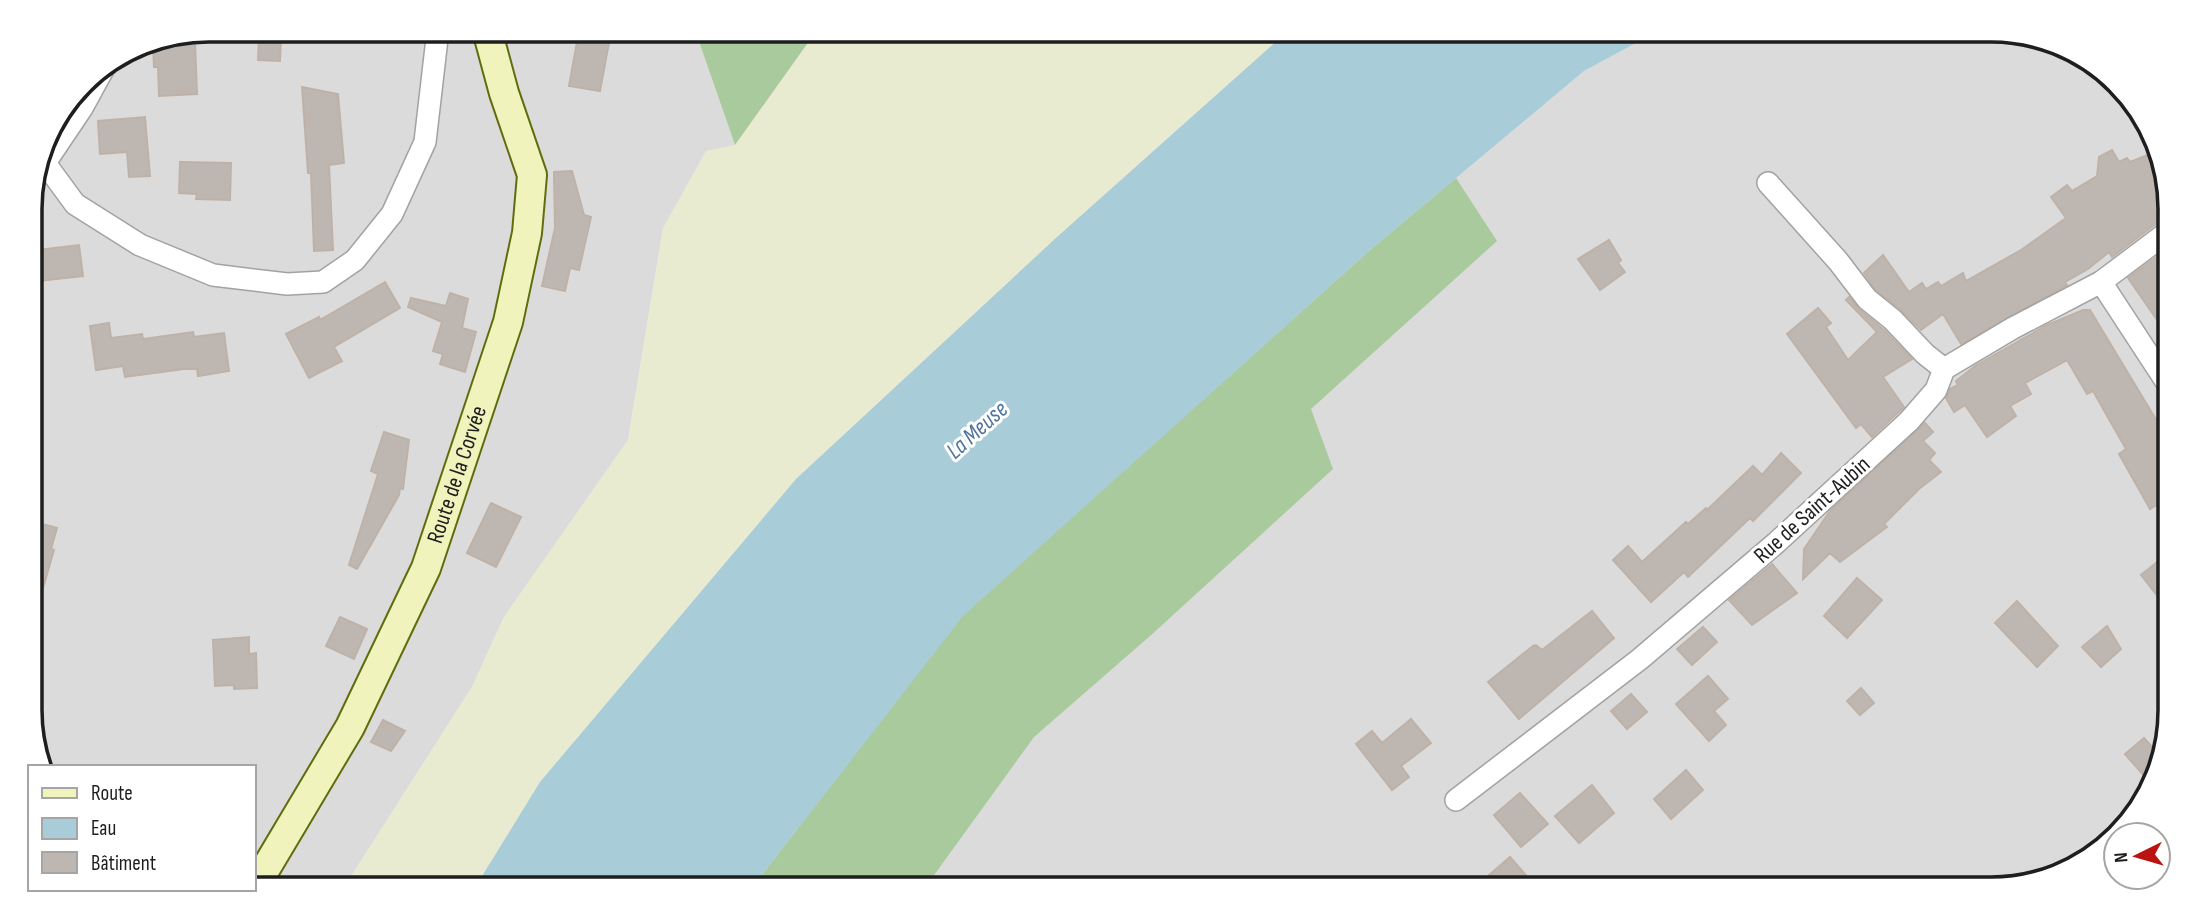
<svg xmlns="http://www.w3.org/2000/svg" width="2200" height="919" font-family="'Sofia Sans Condensed',sans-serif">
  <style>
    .residential { fill: #dcdbdb }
    .farmland { fill: #e9ebd1 }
    .forest { fill: #a9ca9c }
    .water { fill: #a8ccd8 }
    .building { fill: #beb7b1; stroke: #beb2a8; stroke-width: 2 }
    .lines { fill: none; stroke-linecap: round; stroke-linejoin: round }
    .street-casing { stroke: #a2a2a2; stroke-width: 24 }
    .secondary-casing { stroke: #606c0d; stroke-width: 32 }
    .street { stroke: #fff; stroke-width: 21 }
    .secondary { stroke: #f0f4bc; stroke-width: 28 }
    .labels { text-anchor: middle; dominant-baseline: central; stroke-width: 6; stroke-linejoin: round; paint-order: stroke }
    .street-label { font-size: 23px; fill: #1e1e1e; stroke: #fff }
    .water-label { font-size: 24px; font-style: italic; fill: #4f759e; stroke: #fff }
    .rim { fill: none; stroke: #1e1e1e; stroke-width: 3.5 }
  </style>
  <rect width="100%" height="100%" fill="#eeebe4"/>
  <path class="residential" d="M209 30H695L735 145 663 228 628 440 504 617 472 687 343 889H254V767H45L31 734 30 197 48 130 91 75 141 43Z
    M1660 30H1991L2059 43 2133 100 2169 185 2170 710 2157 778 2100 852 2002 889H751L962 616 1370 250 1584 71Z"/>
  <path class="farmland" d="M817 30H1289L1057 237 796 479 540 782 474 889H343L472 687 504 617 628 440 663 228 706 151 735 145Z"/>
  <path class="forest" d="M695 30H817L735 145Z
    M1456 178 1497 241 1311 409 1333 469 1150 636 1034 737 924 889H751L962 616 1370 250Z"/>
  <path class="water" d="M1289 30H1660L1584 71 1370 250 963 616 751 889H474L540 782 796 479 1057 237Z"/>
  <path class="building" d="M579 31 610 37 600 91 569 86Z
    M259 38H281L280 61 258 60Z
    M195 41 197 94 159 96 158 67H154L153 44Z
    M302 87 338 94 344 163 329 165 333 250 314 251 311 173H308Z
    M145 117 150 176 129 177 127 152 100 154 98 121Z
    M2112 150 2119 162 2127 158 2130 162 2155 152 2169 185V218L2161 220 2112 257 2109 252 2088 269 2065 282 2067 285 1961 344 1943 314 1921 330 1901 310 1876 290 1864 273 1883 255 1909 292 1922 283 1926 289 1938 282 1941 286 1963 273 1966 281 2021 250 2066 218 2051 197 2067 185 2072 191 2097 176 2099 157Z
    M180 162 231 163 230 200 196 199 197 194 179 193Z
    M572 171 584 215 591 217 579 270 570 268 565 291 542 286 555 228 554 172Z
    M1609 240 1621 260 1618 263 1625 272 1600 290 1578 259Z
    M79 245 83 276 30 282V251Z
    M2169 248V337L2128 278Z
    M385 282 400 308 334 347 342 361 309 378 286 334 319 317 320 320Z
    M450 293 468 299 462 328 476 332 465 372 440 364 443 354 433 351 442 322 408 307 411 298 446 306Z
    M1849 297 1859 309 1884 330 1912 359 1883 377 1904 407 1872 437 1861 424 1856 428 1787 334 1818 308 1831 323 1826 327 1848 360 1877 332 1846 300Z
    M2083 310H2090L2169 441 2170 497 2150 509 2119 454 2126 449 2110 421 2093 391 2087 394 2067 360 2025 383 2031 394 2010 406 2016 416 1987 437 1965 405 1954 412 1946 398 1950 389 1958 385 1956 381 1975 366 2045 326Z
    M109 323 111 338 142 334 143 339 193 332 194 337 224 333 229 371 198 376 197 369H184L125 377 123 366 96 370 90 326Z
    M1925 423 1933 432 1923 441 1935 453 1929 460 1941 472 1919 489 1884 524 1887 527 1840 562 1830 553 1803 579 1804 549 1830 511Z
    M384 432 409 440 403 489 400 488 399 495 357 569 349 565 378 474 371 471Z
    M1781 453 1801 473 1753 521 1750 518 1688 577 1684 572 1651 602 1613 560 1628 546 1642 562 1686 522 1688 524 1706 508 1707 510 1753 466 1762 475Z
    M491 503 521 517 496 567 467 553Z
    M31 521 57 528 51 549 54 550 36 612 31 611Z
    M2170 552V612L2141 575Z
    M1772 564 1797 593 1752 625 1729 600Z
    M1857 578 1882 600 1847 638 1824 616Z
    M2017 601 2058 646 2037 667 1995 623Z
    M1592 611 1614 638 1519 719 1488 682 1533 646 1536 645 1542 650Z
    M340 617 367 629 354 659 326 646Z
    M2107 626 2121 649 2101 667 2082 647Z
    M1703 627 1717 642 1692 665 1677 649Z
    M249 637V654L256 653 257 688 234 689V685L215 686 213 640Z
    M1708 676 1728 699 1714 711 1726 725 1709 741 1676 704Z
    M1861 688 1874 703 1860 715 1847 701Z
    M1631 694 1647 712 1627 729 1611 711Z
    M1411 719 1431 743 1401 766 1409 777 1392 790 1356 744 1372 731 1382 743Z
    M383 720 405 731 391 751 371 742Z
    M2144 738 2161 757 2157 778 2152 785 2125 754Z
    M1686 770 1703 790 1671 819 1654 799Z
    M1592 785 1614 813 1579 843 1555 816Z
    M1520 793 1548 824 1521 847 1494 815Z
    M1510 857 1538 889H1473Z"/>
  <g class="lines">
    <defs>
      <path id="street" d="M45 163 75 204 140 245 213 275 287 284 323 282 355 260 392 214 425 142 438 30
        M39 164 45 163 82 108 105 66
        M1768 183 1838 261 1867 299 1893 320 1925 354 1944 369
        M2101 282 2169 386
        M1456 800 1640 659 1776 543 1909 421 1936 390 1944 369 2013 328 2101 282 2169 231"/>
      <g id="secondary">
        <path id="s1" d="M254 888 350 727 426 568 508 322 527 233 532 175 504 93 487 30"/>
      </g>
    </defs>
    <use href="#street" class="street-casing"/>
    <use href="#secondary" class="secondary-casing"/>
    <use href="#street" class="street"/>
    <use href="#secondary" class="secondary"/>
  </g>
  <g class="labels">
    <g class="street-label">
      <text stroke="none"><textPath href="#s1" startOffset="462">Route de la Corvée</textPath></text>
      <text transform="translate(1812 510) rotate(-42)">Rue de Saint-Aubin</text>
    </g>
    <g class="water-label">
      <text transform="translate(977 430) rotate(-42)">La Meuse</text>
    </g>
  </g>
  <path d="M0 0H2200V919H0ZM209 42H1991A167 167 0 0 1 2158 209V710A167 167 0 0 1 1991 877H209A167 167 0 0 1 42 710V209A167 167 0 0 1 209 42Z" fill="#fff" fill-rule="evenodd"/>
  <path class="rim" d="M209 42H1991A167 167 0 0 1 2158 209V710A167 167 0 0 1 1991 877H209A167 167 0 0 1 42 710V209A167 167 0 0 1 209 42Z"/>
  <rect x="28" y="765" width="228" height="126" fill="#ffffff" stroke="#a5a5a5" stroke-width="2"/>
  <rect x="42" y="788" width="35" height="10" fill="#f0f4bc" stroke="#a5a5a5" stroke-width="2"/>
  <text x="91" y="800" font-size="21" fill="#1e1e1e">Route</text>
  <rect x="42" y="818" width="35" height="21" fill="#a8ccd8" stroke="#a5a5a5" stroke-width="2"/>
  <text x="91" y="835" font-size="21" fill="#1e1e1e">Eau</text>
  <rect x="42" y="852" width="35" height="21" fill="#beb7b1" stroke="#a5a5a5" stroke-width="2"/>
  <text x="91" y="870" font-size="21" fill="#1e1e1e">Bâtiment</text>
  <g transform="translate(2137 856) rotate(265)"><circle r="33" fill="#ffffff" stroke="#a5a5a5" stroke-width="2"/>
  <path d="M0-5L12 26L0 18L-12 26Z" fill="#bb1310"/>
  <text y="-10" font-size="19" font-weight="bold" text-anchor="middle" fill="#1e1e1e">N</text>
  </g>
</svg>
